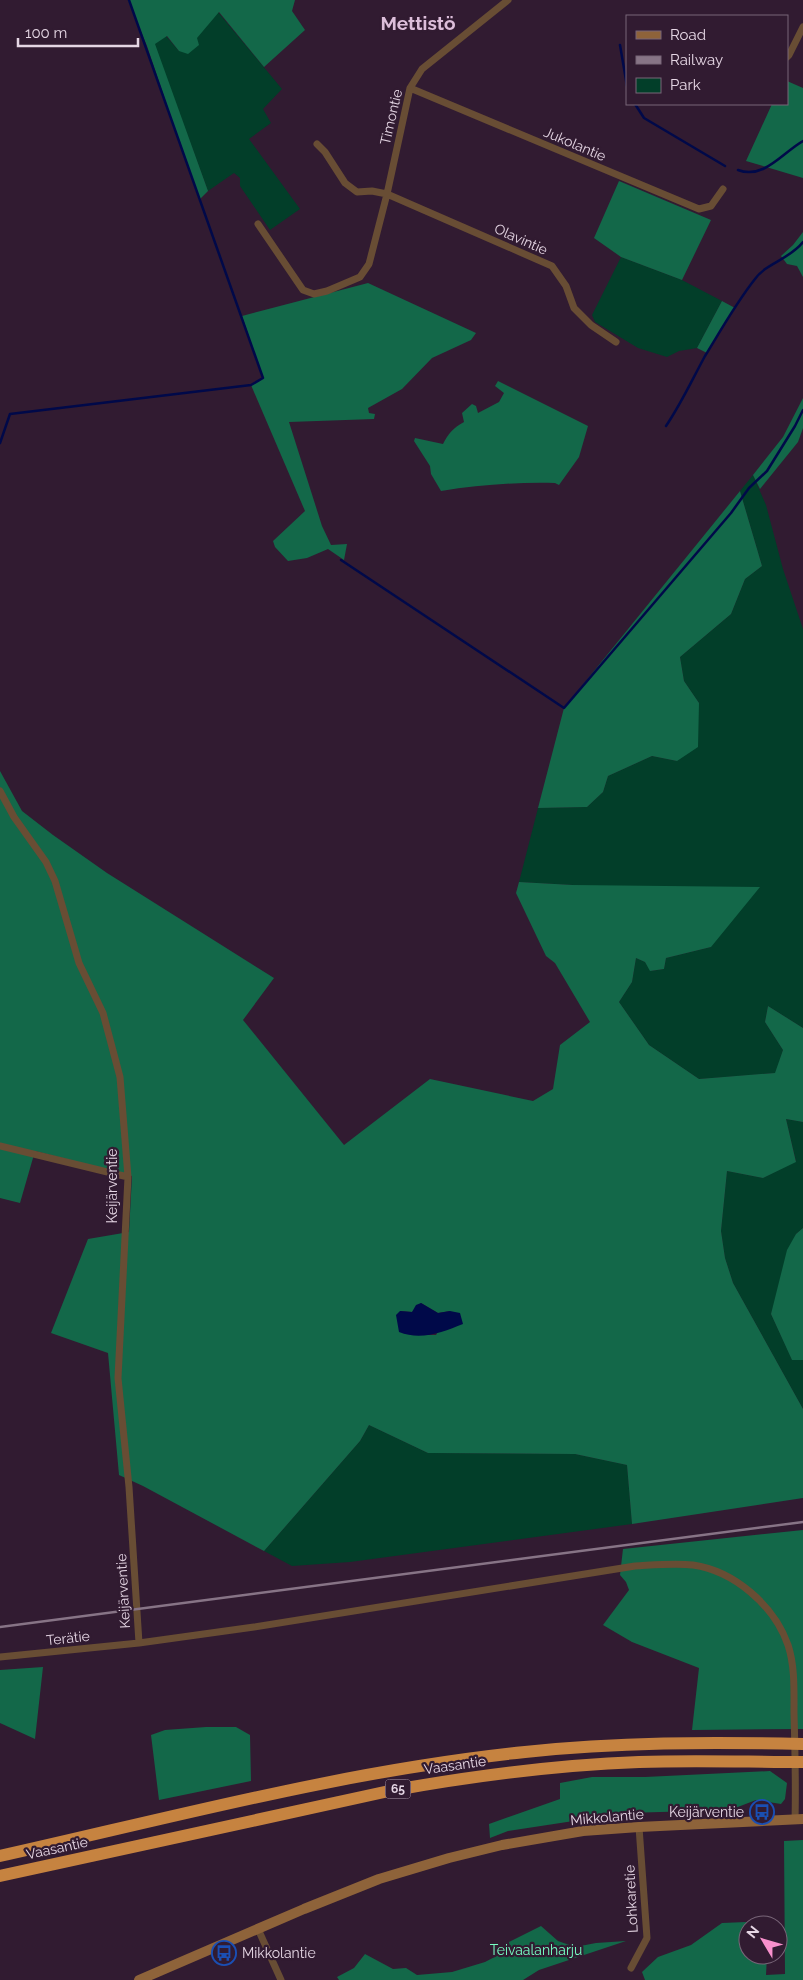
<svg xmlns="http://www.w3.org/2000/svg" width="803" height="1980" font-family="Raleway,sans-serif">
  <style>
    .green { fill: #023e29 }
    .forest { fill: #136849; fill-rule: evenodd }
    .water { fill: #000949 }
    .lines { fill: none; stroke-linecap: round; stroke-linejoin: round }
    .stream { stroke: #000949; stroke-width: 2.5 }
    .street { stroke: #684d34; stroke-width: 7 }
    .secondary { stroke: #8e633a; stroke-width: 10 }
    .highway { stroke: #c68340; stroke-width: 12 }
    .rail { stroke: #877486; stroke-width: 2.5 }
    .labels { text-anchor: middle; dominant-baseline: central; stroke-width: 4.5; stroke-linejoin: round; paint-order: stroke }
    .shield { fill: #311b31; stroke: #af9eae; stroke-width: 1 }
    .shield-label { font-size: 12px; font-weight: bold; fill: #e5d6e4 }
    .street-label { font-size: 14px; fill: #e5d6e4; stroke: #311b31 }
    .poi-label { font-size: 14px; fill: #e5d6e4; stroke: #311b31; text-anchor: end }
    .park-label { font-size: 14px; fill: #77ffc4; stroke: #311b31 }
    .district-label { font-size: 19px; font-weight: bold; fill: #dcbeda; stroke: #311b31 }
  </style>
  <rect width="100%" height="100%" fill="#311b31"/>
  <path class="green" d="M218 12 282 89 263 109 271 123 249 139 300 209 270 230 240 186V178L234 173 208 191 154 44 166 36 179 51 196 38Z
    M621 257 682 280 722 301 697 348 679 351 667 357 638 348 595 322 592 315Z
    M753 475 766 505 783 569 803 629V1028L768 1006 765 1022 783 1050 776 1073 699 1079 649 1045 619 1002 632 982 636 958 645 962 651 971 664 969 666 958 711 947 573 885 519 882 538 808 587 807 603 792 608 776 652 756 677 761 699 703 684 681 680 657 731 614 745 579 762 566 740 491Z
    M786 1119 803 1122V1228L796 1234 771 1314 792 1359 803 1360V1409L733 1283 725 1258 721 1231 727 1171 763 1178 796 1161Z
    M369 1425 428 1453 575 1454 627 1465 632 1524 350 1562 292 1566 264 1551 360 1441Z"/>
  <path class="forest" d="M128 0H295L292 11 305 30 264 67 219 12 197 38 199 45 188 54 179 51 167 36 155 44 208 191 199 200 147 46Z
    M787 81 803 88V178L746 161 772 104H787Z
    M619 181 711 220 682 280 621 257 594 238Z
    M803 232V277L797 266 787 264 781 256 793 245Z
    M368 283 476 333 471 340 432 358 402 389 368 408 369 413 375 414 374 419 289 422 322 526 331 545 347 544 344 560 328 549 307 558 288 561 275 547 273 541 305 511 251 385 263 378 242 316Z
    M722 301 735 308 707 353 697 348Z
    M498 381 588 426 579 457 559 485 555 483C516 482 479 485 441 491L431 474 430 466 414 441 415 438 443 444C448 434 453 428 464 422L462 413 472 404 476 406 478 413 499 402 504 393 495 386Z
    M803 398V428L798 442 760 489 753 475 783 437Z
    M740 491 762 566 745 579 731 614 680 657 684 681 699 703 698 747 677 761 652 756 608 776 603 792 587 807 538 808 564 708Z
    M0 771 22 811 53 835 107 873 274 978 243 1020 344 1145 430 1079 533 1101 553 1089 560 1045 590 1022 555 963 546 956 516 893 519 882 573 885 760 887 711 947 666 958 664 969 650 971 645 962 636 958 632 982 619 1002 649 1045 699 1079 775 1073 783 1050 765 1022 768 1006 803 1028V1122L786 1119 796 1162 763 1178 727 1171 721 1231 725 1258 733 1283 803 1409V1498L632 1524 627 1465 575 1454 428 1453 369 1425 360 1441 264 1551 143 1486 119 1475 108 1353 51 1333 88 1239 129 1232 132 1176 35 1151 20 1203 0 1198ZM421 1303 438 1313 450 1311 436 1335H423L400 1311 412 1312Z
    M803 1228V1360H792L771 1314 787 1250 796 1234Z
    M803 1530V1729L692 1730 699 1668 632 1642 603 1625 629 1590 626 1582 620 1575 623 1549Z
    M43 1667 35 1739 0 1723V1670Z
    M206 1727H236L250 1735 251 1781 159 1800 151 1735 165 1730Z
    M770 1771 787 1783 785 1799 781 1804 756 1800 730 1810 626 1813 508 1831 490 1838 489 1824 560 1799V1783L592 1777H645Z
    M803 1840V1980H645L642 1972 658 1957 691 1945 722 1923 768 1921V1925H748V1955H767L766 1975 785 1974 784 1841Z
    M541 1926 558 1941 575 1947 596 1943 626 1941 539 1970 523 1980H339L337 1977 354 1968 365 1954 393 1969 406 1968 417 1975 452 1972 485 1962 510 1949 509 1942Z"/>
  <path class="water" d="M421 1303 438 1313 450 1311 460 1313 463 1324C443 1332 421 1341 399 1332L396 1315 400 1311 412 1312 416 1305Z"/>
  <g class="lines">
    <path class="stream" d="M620 45 627 86
      M635 104 644 118 725 166
      M738 170C764 180 783 152 803 141
      M666 426C681 404 692 380 705 356 721 330 736 303 755 279 765 264 790 259 803 242
      M0 443 10 414 251 385 263 378 129 0
      M341 560 564 708 731 513 749 488 767 471 795 426 803 410"/>
    <path class="street" d="M787 57 789 55 803 27
      M410 88 699 209 711 206 723 189
      M317 144 325 152 345 183 357 192 372 191 387 194 552 266 566 286 574 308 591 325 616 342
      M258 224 303 290 314 294 327 291 360 277 369 264 387 194 410 88 422 69 508 0
      M0 791 14 817 46 862 55 881 79 963 103 1013 120 1077 128 1177 118 1378 129 1487 139 1643 254 1627 635 1566C654 1565 674 1563 693 1565 734 1571 774 1605 788 1645 795 1666 794 1690 794 1713 795 1748 796 1784 795 1820
      M0 1146 128 1177
      M0 1657 139 1643
      M258 1929 281 1980
      M631 1968 647 1938 639 1827"/>
    <path class="secondary" d="M139 1980 304 1909 379 1879 449 1858 502 1845 583 1831 639 1827 803 1819"/>
    <path class="highway" d="M0 1856C174 1817 348 1770 525 1752 617 1742 710 1742 803 1744
      M0 1876 389 1791C472 1776 555 1765 639 1762 694 1760 749 1762 803 1762"/>
    <path class="rail" d="M0 1627 803 1522"/>
  </g>
  <defs>
    <symbol id="bus-ring" viewBox="-11 -11 22 22"><circle r="9.5" fill="#311b31" stroke="#1a4fb4" stroke-width="1.5"/><path d="M-5-6H5V4H4V6H2V4H-2V6H-4V4H-5ZM-3.5-4V0h7V-4ZM-3.5 1.2v1.5H-2V1.2ZM2 1.2v1.5H3.5V1.2Z" fill="#1a4fb4"/></symbol>
  </defs>
  <g fill-rule="evenodd">
    <use href="#bus-ring" x="748" y="1798" width="28" height="28"/>
    <use href="#bus-ring" x="210" y="1939" width="28" height="28"/>
  </g>
  <g class="labels">
    <rect class="shield" x="385.5" y="1779.5" width="25" height="19" rx="4"/>
    <g class="shield-label">
      <text x="398" y="1789">65</text>
    </g>
    <g class="street-label">
      <text transform="translate(391 117) rotate(-77)">Timontie</text>
      <text transform="translate(575 144) rotate(23)">Jukolantie</text>
      <text transform="translate(521 239) rotate(24)">Olavintie</text>
      <text transform="translate(112 1186) rotate(-90)">Keijärventie</text>
      <text transform="translate(123 1591) rotate(-93)">Keijärventie</text>
      <text transform="translate(68 1638) rotate(-6)">Terätie</text>
      <text transform="translate(455 1765) rotate(-8)">Vaasantie</text>
      <text transform="translate(607 1817) rotate(-5)">Mikkolantie</text>
      <text transform="translate(57 1848) rotate(-12)">Vaasantie</text>
      <text transform="translate(631 1899) rotate(-93)">Lohkaretie</text>
    </g>
    <g class="poi-label">
      <text x="744" y="1812">Keijärventie</text>
      <text x="242" y="1953" text-anchor="start">Mikkolantie</text>
    </g>
    <g class="park-label">
      <text x="536" y="1950">Teivaalanharju</text>
    </g>
    <g class="district-label">
      <text x="418" y="23">Mettistö</text>
    </g>
  </g>
  <rect x="626" y="15" width="162" height="90" fill="#311b31" stroke="#796679"/>
  <rect x="636" y="31" width="25" height="8" fill="#8e633a" stroke="#796679"/>
  <text x="670" y="40" font-size="15" fill="#e5d6e4">Road</text>
  <rect x="636" y="56" width="25" height="8" fill="#877486" stroke="#796679"/>
  <text x="670" y="65" font-size="15" fill="#e5d6e4">Railway</text>
  <rect x="636" y="78" width="25" height="15" fill="#023e29" stroke="#796679"/>
  <text x="670" y="90" font-size="15" fill="#e5d6e4">Park</text>
  <g transform="translate(763 1940) rotate(308)"><circle r="24" fill="#311b31" stroke="#796679"/>
  <path d="M0-4L9 19L0 12L-9 19Z" fill="#f890cc"/>
  <text y="-8" font-size="14" font-weight="bold" text-anchor="middle" fill="#e5d6e4">N</text>
  </g>
  <path d="M18 38v8h120v-8" fill="none" stroke="#e5d6e4" stroke-width="2.5"/>
  <text x="25" y="38" font-size="15" fill="#e5d6e4" stroke="#311b31" stroke-width="4" paint-order="stroke">100 m</text>
</svg>
